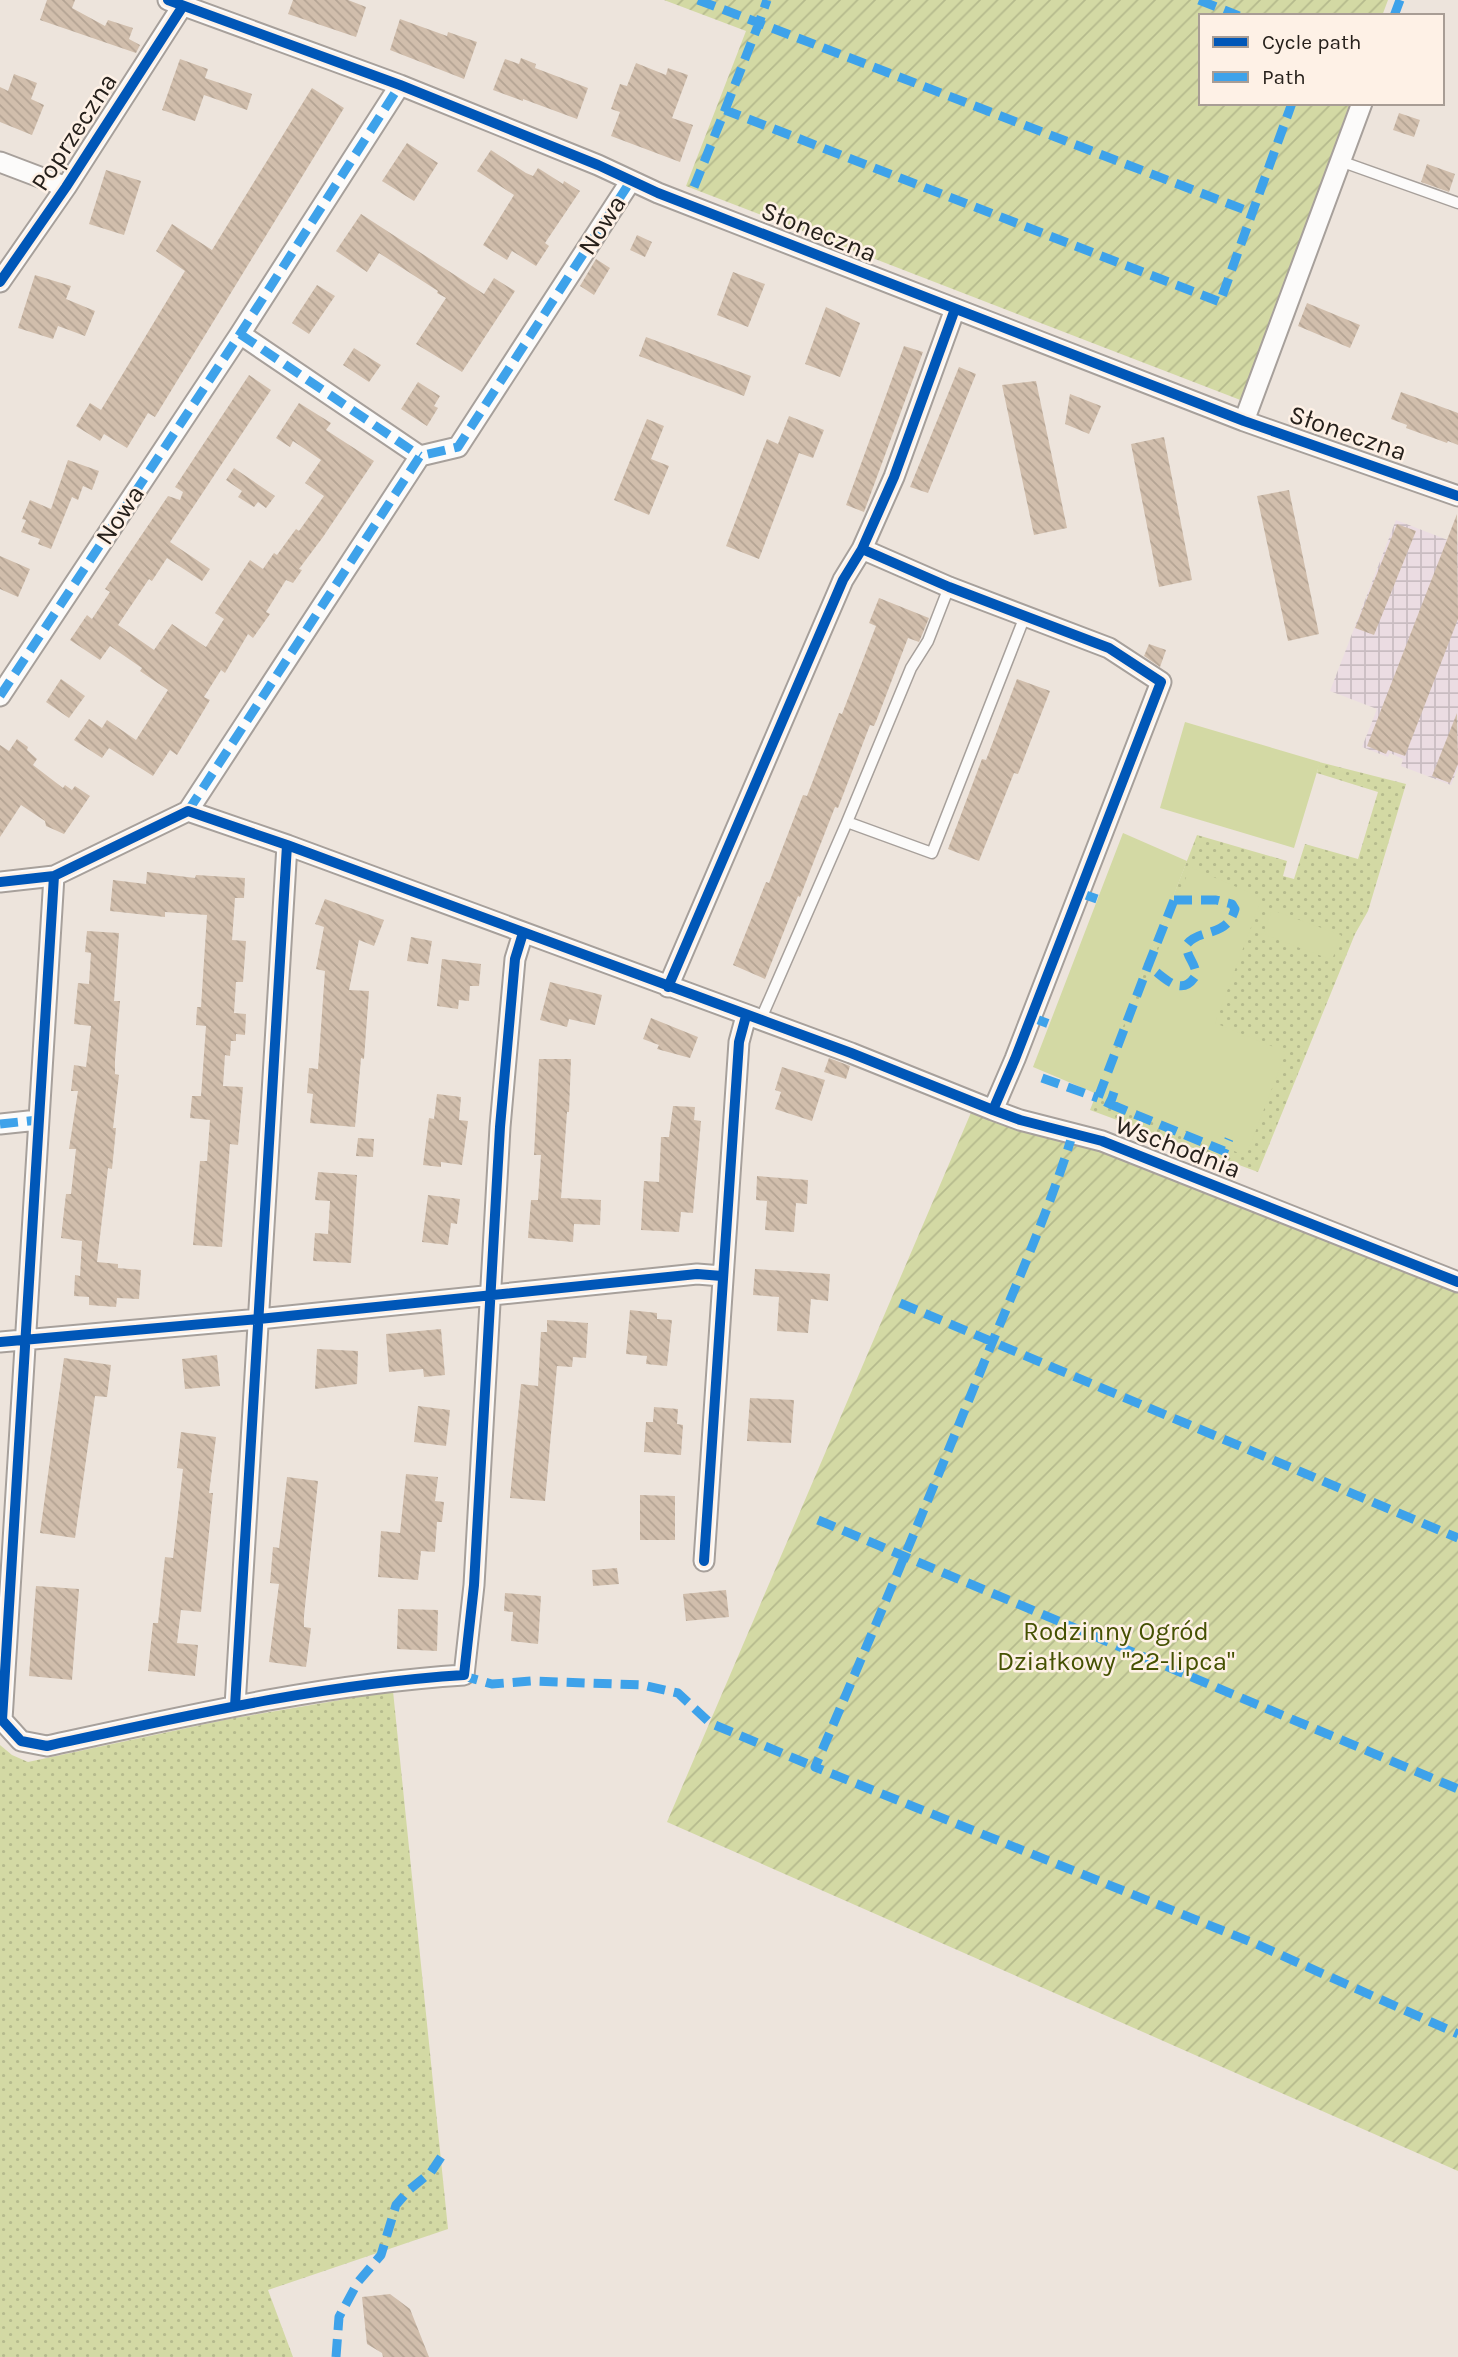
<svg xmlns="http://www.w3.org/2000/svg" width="1458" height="2357" font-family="Karla,sans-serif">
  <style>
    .industrial { fill: url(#industrial-grid) }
    .grass { fill: url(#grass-dots) }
    .park { fill: #d3d9a4 }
    .garden { fill: url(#garden-furrows) }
    .building { fill: url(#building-back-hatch) }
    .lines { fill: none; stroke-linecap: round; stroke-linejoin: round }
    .service-casing { stroke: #a7a09b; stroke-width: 13 }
    .minor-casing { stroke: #a7a09b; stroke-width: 23 }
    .service { stroke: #fcfbfa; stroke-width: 10 }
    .minor { stroke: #fcfbfa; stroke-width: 19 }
    .quiet { stroke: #3ea2ea; stroke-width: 9; stroke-dasharray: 18 9; stroke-linecap: butt }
    .cycleway-casing { stroke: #fef1e6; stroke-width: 15 }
    .cycleway { stroke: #0057b8; stroke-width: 10 }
    .labels { text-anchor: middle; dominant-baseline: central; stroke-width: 5; stroke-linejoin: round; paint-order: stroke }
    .street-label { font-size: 26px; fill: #26201b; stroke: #fef1e6 }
    .park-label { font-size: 26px; fill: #455102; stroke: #fef1e6 }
  </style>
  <defs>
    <pattern id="industrial-grid" width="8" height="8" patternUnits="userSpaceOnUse" patternTransform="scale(1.75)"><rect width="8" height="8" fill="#ebdce2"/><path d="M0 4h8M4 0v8" fill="none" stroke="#c9bcc1"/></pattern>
    <pattern id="grass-dots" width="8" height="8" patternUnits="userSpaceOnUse" patternTransform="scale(1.75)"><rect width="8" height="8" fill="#d3d9a4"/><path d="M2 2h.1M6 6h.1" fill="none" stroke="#b5ba8d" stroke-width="1.8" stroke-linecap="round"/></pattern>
    <pattern id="garden-furrows" width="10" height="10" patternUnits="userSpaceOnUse" patternTransform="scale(1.75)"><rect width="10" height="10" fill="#d3d9a4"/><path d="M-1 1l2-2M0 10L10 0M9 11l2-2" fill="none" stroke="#b5ba8d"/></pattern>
    <pattern id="building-back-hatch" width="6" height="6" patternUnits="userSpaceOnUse" patternTransform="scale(1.75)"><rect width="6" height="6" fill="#d1beac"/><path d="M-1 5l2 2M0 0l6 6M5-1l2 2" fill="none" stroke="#b3a393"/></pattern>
  </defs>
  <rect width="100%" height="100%" fill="#ede4dc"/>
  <path class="industrial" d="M1396 520 1458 544V768L1451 785 1401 766 1403 759 1390 753 1388 757 1362 747 1377 709 1330 691Z"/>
  <path class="grass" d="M1319 762 1406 784 1368 911 1355 934 1258 1172 1090 1110 1197 835 1287 861 1283 876 1294 879 1305 844 1358 859 1378 792 1317 773Z
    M393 1691 448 2229 268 2290 293 2357H0V1745L12 1755 28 1762 229 1719Z"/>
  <path class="park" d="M1185 722 1320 762 1294 848 1160 808Z
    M1123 833 1187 861 1097 1094 1033 1067Z
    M1190 867 1262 898 1215 1023 1286 1052 1246 1156 1102 1096Z
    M1272 910 1341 935 1332 960 1263 934Z"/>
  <path class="garden" d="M664 0H1388L1382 16H1201V103H1350L1243 401 686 186 746 31Z
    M976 1101 1458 1292V2171L667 1822Z"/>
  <path class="building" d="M47 0H75L72 8 105 26 108 20 133 28 129 39 140 45 136 53 40 20Z
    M293 0H348L366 7 356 37 288 14Z
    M400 19 447 36 448 32 477 42 464 79 390 50Z
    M521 58 536 64 535 68 588 88 577 119 523 99V101L493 90 505 59 519 64Z
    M180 59 208 69 205 78 252 94 247 110 204 95 195 121 162 110Z
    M636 63 666 75 668 68 688 75 672 118 693 125 680 162 611 136 620 112 611 109 620 84 627 86Z
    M14 74 37 83 31 99 44 105 32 135 0 122V87L8 91Z
    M312 88 344 108 155 417 148 413 127 448 104 434 100 441 76 426 90 403 101 410 185 271 156 251 172 224 212 250Z
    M1399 113 1420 120 1414 137 1393 130Z
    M407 143 438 163 414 201 382 181Z
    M491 150 526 173 533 176 538 168 563 184 564 181 580 191 545 243 549 246 536 266 512 251 507 260 483 245 514 195 477 171Z
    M1427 164 1455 174 1449 192 1421 182Z
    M106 170 141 181 124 235 89 224Z
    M361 214 484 294 494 278 515 291 462 372 416 344 446 298 437 293 438 291 379 253 367 272 336 251Z
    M637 235 652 242 645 257 630 250Z
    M596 259 610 268 594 295 580 286Z
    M733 272 765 284 748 327 717 315Z
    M35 275 71 286 66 299 95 311 85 336 58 326 53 339 18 328Z
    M317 285 335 296 309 334 292 323Z
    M1307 303 1360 325 1350 348 1298 326Z
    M826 307 860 323 840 377 805 364Z
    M646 337 751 376 744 396 639 356Z
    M904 346 923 352 864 512 846 505Z
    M354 348 381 365 369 382 343 365Z
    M959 367 976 374 928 493 910 487Z
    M249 375 271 390 170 542 210 569 202 581 167 558 152 581 149 579 118 625 154 650 172 624 206 647 224 619 215 613 250 560 263 569 274 553 277 555 296 529 299 531 324 496 305 483 321 460 293 441 290 447 276 438 299 403 331 423 326 430 374 461 323 537 299 569 302 570 293 583 286 580 266 612 270 614 253 638 248 634 225 673 221 670 204 697 210 700 177 755 170 750 153 776 109 748 102 758 74 740 89 719 102 728 107 720 136 740 168 690 140 671 142 668 110 646 100 660 70 640 87 615 92 619 110 592 105 589 168 496 180 500 183 492 175 487Z
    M1036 381 1067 528 1034 535 1002 385Z
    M418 382 440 396 434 406 438 408 427 426 401 409Z
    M1401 392 1458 413V445L1448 441 1447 443 1406 428 1407 425 1391 419Z
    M1070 394 1101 406 1089 434 1065 424Z
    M789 416 824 430 813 458 799 453 759 559 726 546 767 439 778 444Z
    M647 419 664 426 651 459 669 466 649 515 614 500Z
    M1164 437 1192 580 1159 587 1131 444Z
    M68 460 99 471 92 490 83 486 78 500 72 497 51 549 38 544 40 539 21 532 26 520 22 519 30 500 51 509Z
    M234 468 275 496 266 508 258 502 254 507 238 497 242 491 226 480Z
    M1289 490 1319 634 1288 641 1257 496Z
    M1457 514 1458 619 1405 756 1388 750 1386 754 1367 746Z
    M1397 524 1416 531 1374 635 1355 628Z
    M0 556 30 569 18 597 0 589Z
    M879 598 929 618 919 642 908 638 877 719 874 726 870 725 838 808 835 807 800 897 798 896 765 979 733 965 766 882 769 883 803 795 807 796 839 713 842 714 876 626 869 623Z
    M1149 644 1166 650 1160 667 1144 656Z
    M61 679 85 696 69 718 46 702Z
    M1017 679 1050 691 1018 774 1014 773 979 861 948 849 982 759 986 760Z
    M1457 713 1458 764 1450 783 1432 776Z
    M17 739 28 747 27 750 37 759 33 765 63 788 65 785 72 790 75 786 90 796 64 834 46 826 45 821 21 805 0 837V745L9 751Z
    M147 872 195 878 196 875 245 878 244 898H235L232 940 246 941 243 982H236L234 1013 246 1014 245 1035 236 1034V1041H231L230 1056 225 1055 223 1086 243 1087 238 1145 230 1144 222 1247 193 1245 200 1161H207L210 1120 190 1118 192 1096H201L206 1026 196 1025 197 1007H201L207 915 165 912V917L110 911 113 880 146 884Z
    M325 899 384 920 374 946 359 940 349 990 369 991 364 1059 361 1058 355 1127 310 1123 313 1094 307 1093 309 1068 318 1069 325 971 316 969 324 927 315 924Z
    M87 931 119 933 114 1001H120L115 1060V1074L119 1075 113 1128H116L112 1169 108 1168 97 1262 118 1264V1268L141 1270 139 1299 117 1298 116 1307 89 1305V1297L74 1296 75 1275 80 1276 82 1241 61 1238 66 1194H71L76 1149H69L78 1091H71L74 1065 86 1067 91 1026 74 1024 78 983 89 984 91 953 85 952Z
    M411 937 432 941 428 964 407 961Z
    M442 959 481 964 479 986H470L469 1001 459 1000 458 1009 437 1006Z
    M550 982 602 995 595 1025 569 1019 567 1027 540 1020Z
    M651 1018 698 1037 690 1058 657 1049 659 1045 643 1039Z
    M829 1058 850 1066 846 1079 824 1072Z
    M539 1059H571L569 1112H567L561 1198 601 1200 600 1225 574 1224 573 1242 528 1238 531 1200H538L541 1155H534Z
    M782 1067 825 1080 812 1121 775 1109 781 1092 775 1090Z
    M437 1094 461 1097 459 1120 468 1121 462 1165 441 1162V1167L423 1165 429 1118 434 1119Z
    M673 1106 695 1107 694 1120 701 1121 693 1213 681 1212 679 1232 641 1230 644 1181 659 1182 661 1137H669Z
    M358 1138 374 1139 373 1157 356 1156Z
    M318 1172 357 1175 351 1263 313 1261 315 1233 328 1234 330 1201 315 1200Z
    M757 1176 808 1180 807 1204 796 1203 794 1232 765 1230 767 1201 756 1200Z
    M428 1195 460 1199 457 1224 451 1223 448 1245 422 1242Z
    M755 1269 830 1274 828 1301 811 1299 808 1333 777 1331 779 1297 753 1295Z
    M630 1310 657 1313V1319L672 1320 667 1366 646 1364 647 1356 626 1354Z
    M547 1320 588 1323 586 1358 573 1357 572 1367 557 1366 545 1501 510 1498 521 1384 538 1386 541 1332H547Z
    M441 1329 445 1375 424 1377 423 1369 389 1372 386 1334Z
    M317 1349 358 1351 357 1384 315 1389Z
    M217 1355 220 1386 185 1389 182 1359Z
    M64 1358 111 1365 107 1397 95 1396 75 1538 40 1533Z
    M750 1398 794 1400 791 1443 747 1441Z
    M418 1406 450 1410 446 1446 414 1442Z
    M654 1407 678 1409 677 1424 683 1425 681 1455 644 1452 646 1422H653Z
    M181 1432 216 1437 209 1493H213L201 1612 181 1610 177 1643 198 1645 195 1676 148 1671 153 1623H158L165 1557 173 1558 183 1469 177 1468Z
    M406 1474 438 1477 435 1501 444 1502 442 1522H437L435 1552 421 1551 418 1580 378 1577 381 1531 400 1533Z
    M287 1477 318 1481 304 1616V1627L311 1628 306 1667 269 1662 279 1584 270 1583 273 1547 279 1548Z
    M640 1495 675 1496V1540H640Z
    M617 1568 619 1584 593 1586 592 1570Z
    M36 1586 79 1589 72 1680 29 1676Z
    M726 1590 729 1617 686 1621 683 1594Z
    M505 1593 541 1596 538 1644 511 1641 513 1612 504 1611Z
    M398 1609 438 1610 437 1651 397 1649Z
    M390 2294 410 2309 429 2357H383L382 2353 367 2344 362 2297Z"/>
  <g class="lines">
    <defs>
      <path id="service" d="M1340 161 1458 203
        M847 822 911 668 928 641 949 587
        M760 1021 847 822 932 853 1025 616"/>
      <path id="minor" d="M168 0 400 85 598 165 658 193 1244 421 1458 496
        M0 162 66 187
        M0 282 66 187 186 0
        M955 309 894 477 862 549 949 587 1109 648 1161 682 1015 1059 993 1110
        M240 334 420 456
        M1244 421 1362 103
        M0 696 240 334 400 85
        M188 811 420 456 458 447 630 182
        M54 876 2 1720 21 1741 47 1746C185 1716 323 1684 464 1675L474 1585 500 1127 515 959 523 933
        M0 882 54 876 188 811 287 845 851 1053 993 1110 1020 1120 1102 1141 1458 1282
        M668 987 843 580 862 549
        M0 1124 38 1120
        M0 1342 259 1319 697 1274 722 1276
        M704 1561 739 1042 746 1016
        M235 1706 287 845"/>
    </defs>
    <use href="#service" class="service-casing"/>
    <use href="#minor" class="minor-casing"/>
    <use href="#service" class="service"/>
    <use href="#minor" class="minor"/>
    <path class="quiet" d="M698 0 759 23 767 0
      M1199 0 1239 16
      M1394 16 1400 0
      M725 110 759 23 1253 213
      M694 187 725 110 1220 302 1292 103
      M240 334 420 456
      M0 696 240 334 400 85
      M188 811 420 456 458 447 630 182
      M1080 893 1097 899
      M1174 900H1216L1232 904 1235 909C1227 938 1200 928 1187 944 1185 956 1196 963 1196 975 1181 1000 1163 975 1148 966Z
      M1031 1017 1049 1024
      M1042 1078 1098 1098
      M1114 1092 1110 1104 1098 1098 1148 966
      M1110 1104 1224 1151 1229 1139
      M0 1124 38 1120
      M1073 1133C1049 1211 1016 1285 985 1360 930 1497 873 1632 815 1767L1256 1944 1458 2034
      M900 1303 1458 1538
      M818 1520 1458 1789
      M460 1675 492 1684 532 1681 643 1685 678 1693 710 1723 815 1767
      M336 2357 339 2317 358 2282 381 2255 396 2205 409 2190 431 2172 445 2151"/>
    <defs>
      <path id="cycleway" d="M168 0 400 85 598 165 658 193 1244 421 1458 496
        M0 282 66 187 183 6
        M955 309 894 477 862 549 949 587 1109 648 1161 682 1015 1059 993 1110
        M54 876 2 1720 21 1741 47 1746C185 1716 323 1684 464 1675L474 1585 500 1127 515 959 523 933
        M0 882 54 876 188 811 287 845 851 1053 993 1110 1020 1120 1102 1141 1458 1282
        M668 987 843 580 862 549
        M0 1342 259 1319 697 1274 722 1276
        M704 1561 739 1042 746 1016
        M235 1706 287 845"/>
    </defs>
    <use href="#cycleway" class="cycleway-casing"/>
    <use href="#cycleway" class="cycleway"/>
  </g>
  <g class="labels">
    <g class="street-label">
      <text transform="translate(74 132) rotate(-57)">Poprzeczna</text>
      <text transform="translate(602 225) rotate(-57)">Nowa</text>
      <text transform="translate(819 232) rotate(22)">Słoneczna</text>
      <text transform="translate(1348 433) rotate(19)">Słoneczna</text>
      <text transform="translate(120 515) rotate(-56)">Nowa</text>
      <text transform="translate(1178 1147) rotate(21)">Wschodnia</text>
    </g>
    <g class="park-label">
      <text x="1116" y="1631">Rodzinny Ogród<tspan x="1116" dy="30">Działkowy "22-lipca"</tspan></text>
    </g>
  </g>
  <rect x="1199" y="14" width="245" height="91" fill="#fef1e6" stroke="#a89d95" stroke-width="2"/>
  <rect x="1213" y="37" width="35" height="10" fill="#0057b8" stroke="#a89d95" stroke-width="2"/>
  <text x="1262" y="49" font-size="21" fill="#26201b">Cycle path</text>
  <rect x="1213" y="72" width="35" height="10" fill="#3ea2ea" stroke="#a89d95" stroke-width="2"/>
  <text x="1262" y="84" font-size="21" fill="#26201b">Path</text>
</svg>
